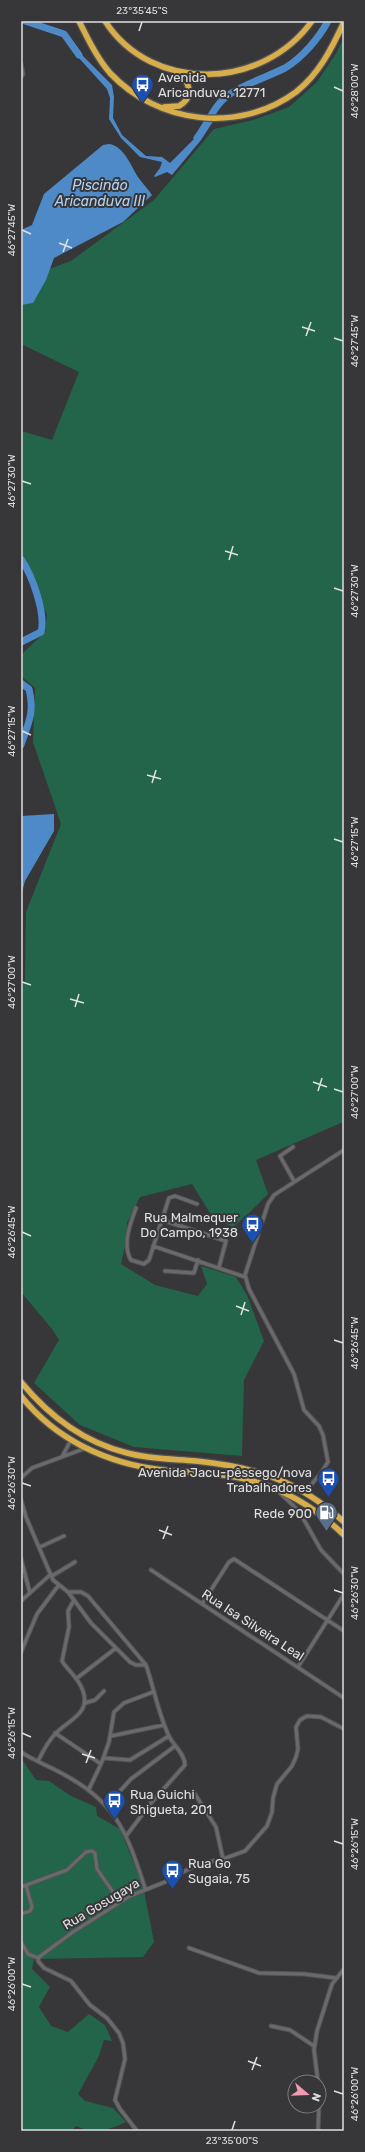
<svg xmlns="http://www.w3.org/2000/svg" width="365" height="2152" font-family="Rubik,sans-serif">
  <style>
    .green { fill: #22654b }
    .water { fill: #4d8ac7 }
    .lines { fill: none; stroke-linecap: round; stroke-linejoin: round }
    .river { stroke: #4d8ac7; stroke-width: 7 }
    .street-casing { stroke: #545457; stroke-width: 5 }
    .highway-casing { stroke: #545457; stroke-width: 8 }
    .street { stroke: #6a6a6d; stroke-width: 3 }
    .highway { stroke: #d8ae4a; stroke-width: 5.5 }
    .ticks { fill: none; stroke: #e0e0e2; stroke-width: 1.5 }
    .labels { text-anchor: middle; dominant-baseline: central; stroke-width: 4; stroke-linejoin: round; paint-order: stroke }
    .poi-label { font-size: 13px; fill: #e0e0e2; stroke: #37373a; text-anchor: start }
    .street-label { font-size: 13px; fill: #e0e0e2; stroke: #37373a }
    .water-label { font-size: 14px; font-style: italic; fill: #b3d3f4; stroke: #37373a }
    .neatline { fill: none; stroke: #e0e0e2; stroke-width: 1.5 }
    .ticks-label { font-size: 10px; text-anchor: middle; fill: #e0e0e2 }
  </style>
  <rect width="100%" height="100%" fill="#37373a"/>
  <path class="green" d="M344 37V1119L343 1122 256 1160 268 1194 248 1214 233 1227 213 1218 192 1184 140 1197 127 1223 126 1242 121 1264 155 1285 198 1296 207 1284 201 1266 236 1277 247 1295 264 1341 244 1380 242 1456 134 1447 80 1425 34 1383 59 1340 52 1329 21 1292V990L25 980 26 912 61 824 33 742 35 688 21 676V655L45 632 47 615 21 551V431L52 440 79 372 21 344V306L24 303 25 278 71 261 154 200 214 129 253 120 289 107 317 82 337 52Z
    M21 1758 36 1780 49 1781 71 1796 96 1807 97 1816 120 1829 143 1886 154 1942 143 1957 34 1959 32 1969 50 1987 39 2007 51 2026 68 2032 89 2014 105 2025 112 2041 104 2040 98 2058 78 2094 85 2101 113 2108 126 2122C108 2130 95 2135 76 2126L71 2131H21Z"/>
  <path class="water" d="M74 47 112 85 114 97 113 118 122 135 146 156 162 157 170 163 204 129 208 120H214L201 140 172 175 167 172 155 177 154 176 160 168 162 162 140 157 121 138 109 119 110 98 107 89 78 57Z
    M109 144C124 146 131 166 138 177 142 183 148 189 152 195L123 222 54 258 46 280 33 303 21 305V230L32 225 44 194 103 145Z
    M54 814V831L25 881 21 896V816Z"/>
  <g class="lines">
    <path class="river" d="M25 21 64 34 79 55
      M197 138C208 124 214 104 230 94 247 83 267 77 285 68 302 58 319 38 328 21
      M21 559C32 575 46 613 41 632L21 642
      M21 683 29 689C35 713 28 723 21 745"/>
    <defs>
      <path id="street" d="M21 64 23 74 21 77
        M293 1147 280 1156 294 1181
        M136 1208C130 1224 122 1245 131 1260L144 1264 149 1260 169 1198 175 1196 197 1204
        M162 1220 226 1241 219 1267
        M153 1246 245 1277
        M165 1271 194 1273 198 1260
        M62 1457 71 1440
        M21 1478 32 1468 86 1448
        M305 1492 321 1473 328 1462 323 1435 319 1426 304 1410 294 1374 249 1289 245 1275 268 1204 274 1195 344 1150
        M280 1493 299 1511 321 1550 344 1574
        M21 1500 26 1517 53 1580 68 1592 91 1623 130 1662 136 1665H146L88 1596 81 1592H68
        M40 1547 64 1536
        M21 1559 30 1593
        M151 1570 344 1698
        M52 1576 75 1562
        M21 1601 51 1574
        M202 1604 229 1562 234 1559 344 1631
        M21 1652 37 1614 58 1586
        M298 1667 344 1594
        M77 1678 116 1648
        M85 1703 95 1700 104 1691
        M55 1733 101 1764
        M111 1736 164 1725
        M21 1752C36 1762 54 1768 70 1778 119 1806 128 1837 145 1888
        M104 1758 130 1760 169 1736
        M38 1761C43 1751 48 1741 56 1733 69 1720 91 1713 83 1691 79 1678 68 1671 62 1661L69 1627 68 1611 74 1600
        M89 1789 101 1764 109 1742 114 1712 124 1703 153 1692
        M193 1791 216 1827 223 1859
        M107 1805 131 1779 175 1746
        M126 1836 151 1803 185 1765C185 1754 173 1745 169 1736 158 1713 154 1688 146 1665
        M21 1887 67 1870 86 1852 92 1851 95 1853 97 1869 120 1902
        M21 1914 30 1911 32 1907 26 1885
        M21 1942 28 1954 38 1958
        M189 1948 259 1973 304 1974 336 1978
        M271 2026 290 2030 314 2046
        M318 2082 314 2050 317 2031 332 1984 344 1969
        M137 2131 120 2109 115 2100 125 2059 123 2043 119 2033 107 2018 90 2005 71 1981 44 1968 38 1961 39 1957 73 1932 130 1896 165 1882 196 1865 223 1859 245 1851 267 1826 272 1812 273 1798 277 1784 292 1766 296 1757 298 1749 296 1727 300 1720 307 1716 321 1717 344 1729
        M318 2131 319 2106"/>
      <path id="highway" d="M79 21C88 39 97 58 110 73 158 124 239 134 296 92 319 74 332 48 344 22
        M105 21C152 94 263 90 312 21
        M164 107 179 106C195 97 190 81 177 73
        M21 1382C49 1416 83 1442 127 1453 149 1459 173 1459 196 1461 256 1467 299 1481 344 1522
        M21 1396C56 1440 108 1464 163 1470 185 1473 208 1472 230 1476 274 1483 312 1504 344 1535"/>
    </defs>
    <use href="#street" class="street-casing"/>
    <use href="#highway" class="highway-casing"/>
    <use href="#street" class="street"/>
    <use href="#highway" class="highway"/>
  </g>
  <path class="ticks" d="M139 31 142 22M334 87 343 91M22 230 31 234M59 243 72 248M63 252 68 239M302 327 315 331M306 336 311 322M334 338 343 341M22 481 31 484M225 551 238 555M229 560 233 546M334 588 343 591M22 731 31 735M147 775 161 779M152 783 156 770M334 839 343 842M22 982 31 985M70 999 84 1003M75 1007 79 994M313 1082 327 1087M334 1089 343 1092M318 1091 322 1078M22 1232 31 1236M236 1306 249 1311M241 1315 245 1302M334 1340 343 1343M22 1483 31 1486M159 1530 172 1535M163 1539 168 1526M334 1590 343 1593M22 1733 31 1737M82 1754 95 1758M86 1763 91 1750M334 1841 343 1844M22 1984 31 1987M248 2061 261 2066M252 2070 257 2057M334 2091 343 2094M232 2130 235 2121"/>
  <defs>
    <symbol id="bus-pin" viewBox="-11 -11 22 30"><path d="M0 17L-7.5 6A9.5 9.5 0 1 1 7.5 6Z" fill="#1a4fb4" stroke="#37373a"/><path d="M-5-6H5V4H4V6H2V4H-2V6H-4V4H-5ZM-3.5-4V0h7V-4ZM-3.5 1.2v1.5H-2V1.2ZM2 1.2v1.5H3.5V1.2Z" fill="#fff"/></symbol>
    <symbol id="fuel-pin" viewBox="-11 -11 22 30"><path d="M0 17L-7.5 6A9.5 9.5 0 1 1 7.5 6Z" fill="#5c6f8a" stroke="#37373a"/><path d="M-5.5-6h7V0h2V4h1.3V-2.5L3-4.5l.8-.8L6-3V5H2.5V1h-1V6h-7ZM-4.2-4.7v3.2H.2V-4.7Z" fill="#fff"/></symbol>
  </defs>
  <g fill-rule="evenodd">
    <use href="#bus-pin" x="130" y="72" width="25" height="34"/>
    <use href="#bus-pin" x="240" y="1212" width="25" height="34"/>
    <use href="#bus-pin" x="316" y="1466" width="25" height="34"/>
    <use href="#fuel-pin" x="314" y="1500" width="25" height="34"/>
    <use href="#bus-pin" x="102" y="1788" width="25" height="34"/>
    <use href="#bus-pin" x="160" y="1858" width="25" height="34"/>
  </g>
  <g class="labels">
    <g class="poi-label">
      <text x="158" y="77">Avenida<tspan x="158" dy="15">Aricanduva, 12771</tspan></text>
      <text x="238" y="1217" text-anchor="end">Rua Malmequer<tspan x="238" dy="15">Do Campo, 1938</tspan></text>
      <text x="312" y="1472" text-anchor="end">Avenida Jacu-pêssego/nova<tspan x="312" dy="15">Trabalhadores</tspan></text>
      <text x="312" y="1513" text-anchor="end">Rede 900</text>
      <text x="130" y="1794">Rua Guichi<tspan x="130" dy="15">Shigueta, 201</tspan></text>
      <text x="188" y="1863">Rua Go<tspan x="188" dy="15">Sugaia, 75</tspan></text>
    </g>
    <g class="street-label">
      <text transform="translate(253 1625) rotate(33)">Rua Isa Silveira Leal</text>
      <text transform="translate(101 1904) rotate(-31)">Rua Gosugaya</text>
    </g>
    <g class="water-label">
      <text x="100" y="185">Piscinão<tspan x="100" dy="16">Aricanduva III</tspan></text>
    </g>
  </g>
  <rect width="365" height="2152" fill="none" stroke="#37373a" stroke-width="44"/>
  <g transform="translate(307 2094) rotate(109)"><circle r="19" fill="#37373a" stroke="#7b7b7d"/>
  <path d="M0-3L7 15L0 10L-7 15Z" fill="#f19ab4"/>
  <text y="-6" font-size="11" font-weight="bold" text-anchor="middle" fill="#e0e0e2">N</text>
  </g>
  <rect x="22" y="22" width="321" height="2108" class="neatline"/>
  <g class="ticks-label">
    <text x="142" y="14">23°35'45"S</text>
    <text transform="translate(354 91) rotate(-90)" y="4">46°28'00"W</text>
    <text transform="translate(11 230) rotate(-90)" y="4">46°27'45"W</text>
    <text transform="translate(354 341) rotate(-90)" y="4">46°27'45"W</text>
    <text transform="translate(11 481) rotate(-90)" y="4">46°27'30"W</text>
    <text transform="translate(354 591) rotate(-90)" y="4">46°27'30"W</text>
    <text transform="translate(11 731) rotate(-90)" y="4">46°27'15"W</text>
    <text transform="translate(354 842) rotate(-90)" y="4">46°27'15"W</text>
    <text transform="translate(11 982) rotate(-90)" y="4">46°27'00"W</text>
    <text transform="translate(354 1092) rotate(-90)" y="4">46°27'00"W</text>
    <text transform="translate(11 1232) rotate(-90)" y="4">46°26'45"W</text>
    <text transform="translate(354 1343) rotate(-90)" y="4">46°26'45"W</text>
    <text transform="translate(11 1483) rotate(-90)" y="4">46°26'30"W</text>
    <text transform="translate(354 1593) rotate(-90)" y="4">46°26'30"W</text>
    <text transform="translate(11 1733) rotate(-90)" y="4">46°26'15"W</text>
    <text transform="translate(354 1844) rotate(-90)" y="4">46°26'15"W</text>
    <text transform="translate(11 1984) rotate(-90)" y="4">46°26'00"W</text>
    <text transform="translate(354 2094) rotate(-90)" y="4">46°26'00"W</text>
    <text x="232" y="2144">23°35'00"S</text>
  </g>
</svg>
